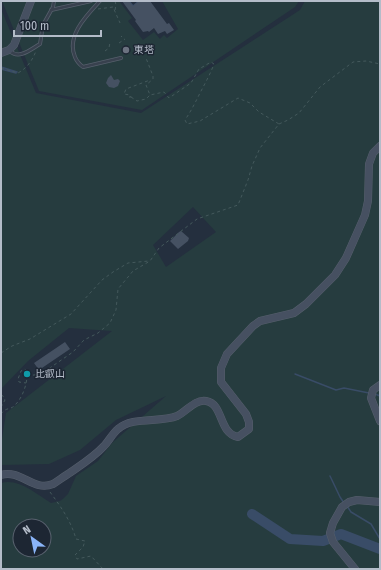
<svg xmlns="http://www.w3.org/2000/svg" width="381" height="570" font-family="'Fira Sans Condensed','Noto Sans JP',sans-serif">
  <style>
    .green { fill: #263c3f; fill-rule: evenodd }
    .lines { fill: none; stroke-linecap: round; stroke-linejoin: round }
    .stream { stroke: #394c67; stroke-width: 1.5 }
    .river { stroke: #394c67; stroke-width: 10 }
    .building { fill: #455162 }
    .lane-casing { stroke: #565f6c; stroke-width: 4 }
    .secondary-casing { stroke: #565f6c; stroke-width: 8 }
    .path { stroke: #44595c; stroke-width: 1; stroke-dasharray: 3 3; stroke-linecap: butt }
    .lane { stroke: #38414e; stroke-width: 2.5 }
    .secondary { stroke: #465061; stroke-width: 7 }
    .worship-dot { fill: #6b7280; stroke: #1d2633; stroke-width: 1.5 }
    .culture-dot { fill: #0f9aa8; stroke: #1d2633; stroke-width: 1.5 }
    .labels { text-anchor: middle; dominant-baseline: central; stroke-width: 3; stroke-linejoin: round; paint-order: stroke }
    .poi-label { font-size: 10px; fill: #b4bcc9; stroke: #1d2633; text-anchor: start }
  </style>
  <rect width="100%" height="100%" fill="#242f3e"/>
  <path class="green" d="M2 1H119L132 18 128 21 143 40 154 32 160 39 164 35 167 38 178 29 162 1H299L295 7 142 110 39 91Z
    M305 1H380V569H1V483C19 478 36 494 51 503L60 501 64 498 68 494 76 476 98 461 112 443 166 396 116 420 80 450 49 464 1 465V445L6 413 112 331 69 328 28 361 1 389V9L36 93 141 113 300 10ZM193 207 216 232 166 267 153 245ZM20 526H44V550H20Z"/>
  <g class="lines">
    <path class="stream" d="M129 1 133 6 139 1
      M1 67 17 72
      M1 69 16 73
      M295 374 336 390 344 388 369 393
      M375 394 380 396
      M330 476 340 497 344 503
      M347 506 351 512 371 524 380 539"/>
    <path class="river" d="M252 514 290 539 323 541 341 534 380 549"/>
  </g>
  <path class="building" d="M122 1H129L133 6 139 1H150L167 24 169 23 174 30 167 34 165 31 158 34 154 28 149 32 148 31 143 32 135 21 136 20Z
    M111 75 114 80 118 79 120 81 118 86 114 88 109 87 106 83 108 78Z
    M181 231 189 238 188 241 178 249 170 241 179 232Z
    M65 342 70 349 39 370 34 363Z"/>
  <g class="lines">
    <defs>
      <path id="lane" d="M100 1C86 16 66 36 75 57 77 62 79 64 83 67L121 58
        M51 10 91 1
        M10 51C19 60 31 49 40 44L43 25 53 7 54 1"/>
      <path id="secondary" d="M1 53 9 50 14 45 31 1
        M380 385 373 390 371 398 380 421
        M1 475C21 469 33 492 53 484 58 481 63 477 68 474 81 465 94 457 104 446 109 441 112 434 118 429 132 416 160 423 177 416 186 412 195 399 206 401 224 404 218 433 238 437L249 429V422L246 414 221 382V368L227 354 253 326 260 321 294 313 306 304 335 275 346 258 365 215 368 201 369 164 373 153 380 146
        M355 569 333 542 330 533 333 523 342 507 349 502 357 500 380 502"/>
    </defs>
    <use href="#lane" class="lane-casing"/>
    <use href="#secondary" class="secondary-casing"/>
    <path class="path" d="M98 9 113 7 120 23
      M115 10 116 5 115 1
      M121 37 122 36
      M119 43 125 39
      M105 51 109 48 110 42
      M1 68 18 73C27 68 32 61 36 51
      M129 97H131L130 95 124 94 126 89 150 80
      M131 97 137 101 146 99 150 95 146 85 153 79V76L146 58
      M279 124 288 120 299 113 320 87 353 62 366 61 380 64
      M1 353 12 346 30 339 71 314 102 280 113 272 128 263 149 261
      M27 376 41 374 73 352 84 340 98 333 110 323 116 310 118 289 133 271 150 261 159 248 197 219 238 205 248 180 252 166 260 148 279 124 259 112 250 103 238 98 200 121 187 124 185 120C191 111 194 105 199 95 204 85 210 75 214 64L211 62 199 69 191 83 169 98 164 92 150 95
      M1 382V386
      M1 395 3 396 5 400 1 407
      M1 414C6 407 10 410 14 406 23 398 28 382 27 371L25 369 21 371 18 379 19 382 26 383
      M50 492C61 507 71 521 76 539L85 541 83 547 75 555 77 559 91 556 103 569"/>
    <use href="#lane" class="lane"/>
    <use href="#secondary" class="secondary"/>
  </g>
  <circle class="worship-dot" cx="126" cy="50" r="4"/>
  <circle class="culture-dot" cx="27" cy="374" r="4"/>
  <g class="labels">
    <g class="poi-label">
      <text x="134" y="50">東塔</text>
      <text x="35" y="374">比叡山</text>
    </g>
  </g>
  <rect width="381" height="570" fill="none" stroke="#b4bcc9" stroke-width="4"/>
  <g transform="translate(32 538) rotate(327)"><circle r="19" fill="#1d2633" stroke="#59626f"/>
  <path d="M0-3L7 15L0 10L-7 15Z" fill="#8ab4f8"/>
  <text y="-6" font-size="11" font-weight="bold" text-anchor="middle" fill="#b4bcc9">N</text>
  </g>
  <path d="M14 30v6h87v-6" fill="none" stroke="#b4bcc9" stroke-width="2"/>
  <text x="20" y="30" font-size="12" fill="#b4bcc9" stroke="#1d2633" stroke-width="3" paint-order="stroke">100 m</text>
</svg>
